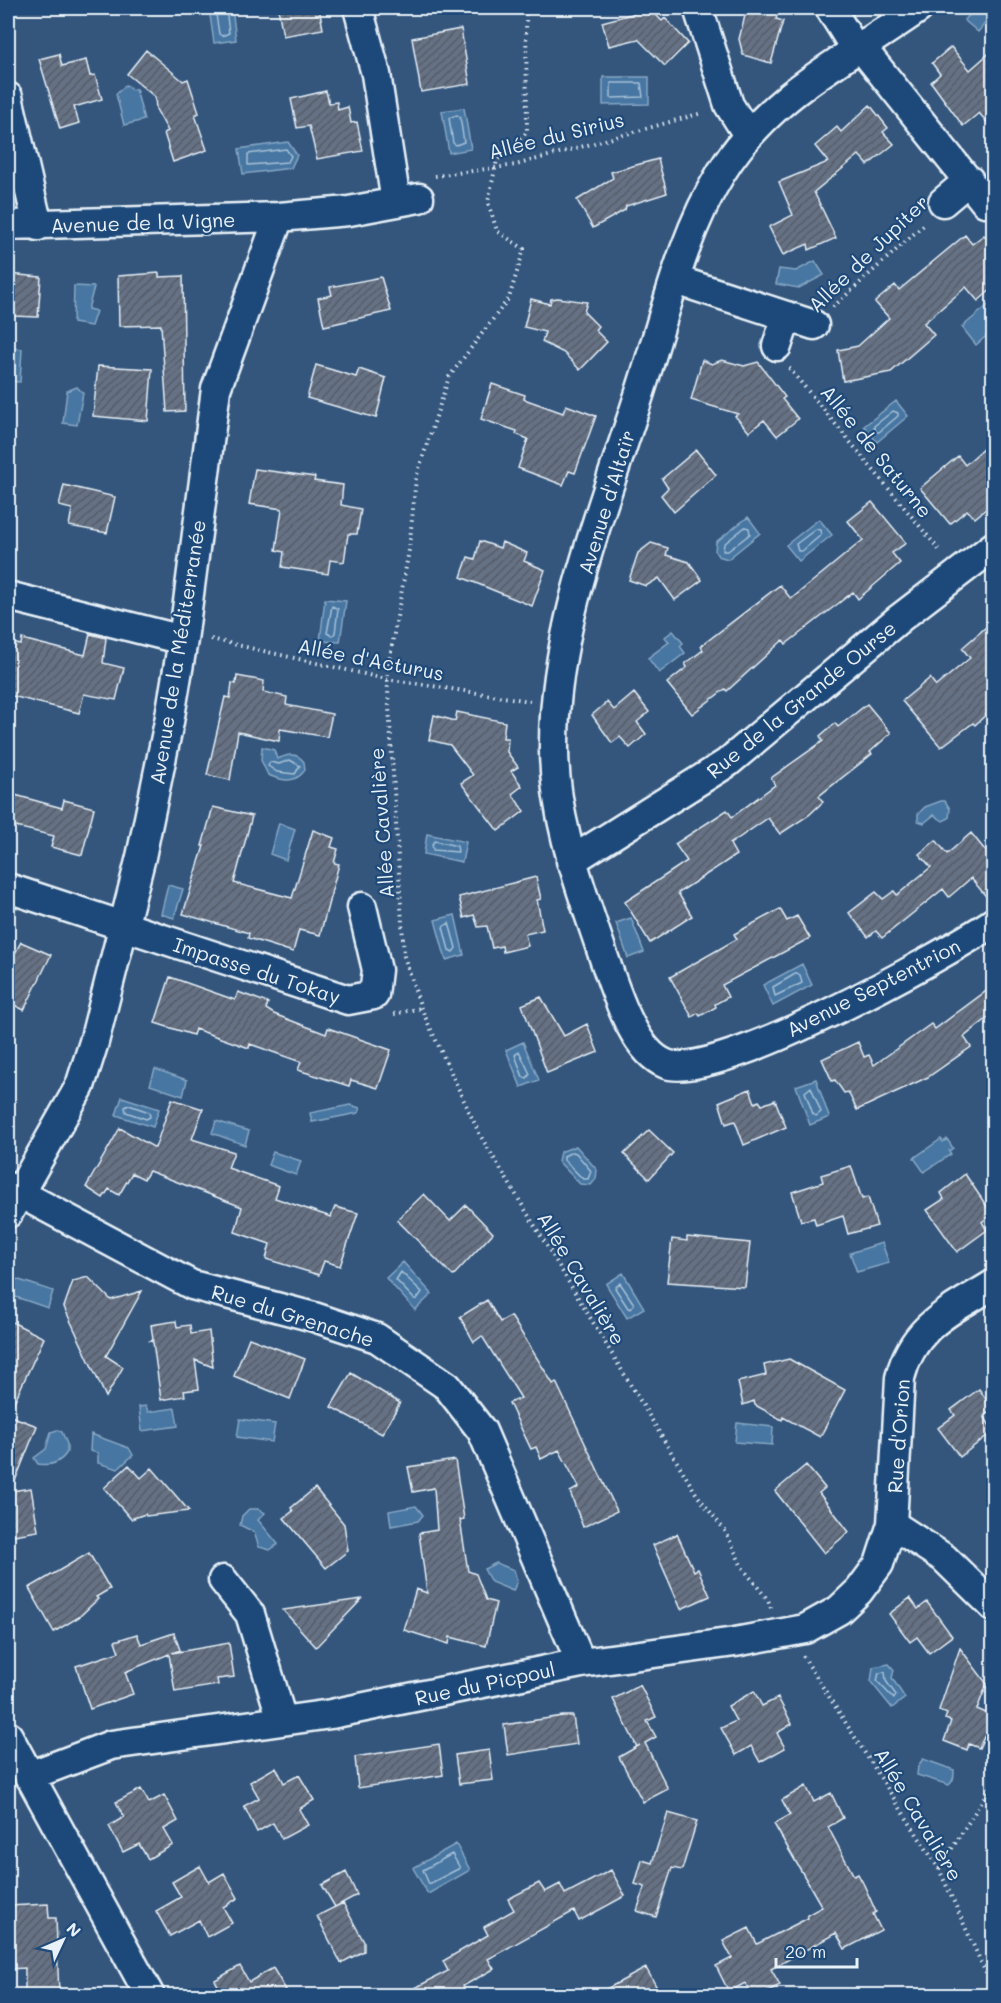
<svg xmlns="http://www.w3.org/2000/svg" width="1001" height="2003" font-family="Mali,sans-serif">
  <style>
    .water { fill: #4676a2; stroke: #87a7c4; stroke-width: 1.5 }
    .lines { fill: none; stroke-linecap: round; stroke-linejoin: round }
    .shore { stroke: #a7c0d6; stroke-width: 1.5 }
    .building { fill: url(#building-hatch); stroke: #e8f1f8; stroke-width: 1.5 }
    .minor-casing { stroke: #e8f1f8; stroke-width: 33 }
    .path { stroke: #e8f1f8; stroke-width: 4; stroke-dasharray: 1.5 4.5; stroke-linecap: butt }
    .minor { stroke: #1f4a7a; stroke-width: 28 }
    .labels { text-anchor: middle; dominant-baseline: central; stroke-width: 4.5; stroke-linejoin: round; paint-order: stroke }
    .street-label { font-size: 20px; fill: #e8f1f8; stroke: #1f4a7a }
  </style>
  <defs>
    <pattern id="building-hatch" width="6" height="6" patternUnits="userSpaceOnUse" patternTransform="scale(1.5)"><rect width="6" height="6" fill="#657184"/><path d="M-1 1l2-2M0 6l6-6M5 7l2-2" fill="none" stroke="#565c67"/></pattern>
  </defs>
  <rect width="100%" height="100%" fill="#34567d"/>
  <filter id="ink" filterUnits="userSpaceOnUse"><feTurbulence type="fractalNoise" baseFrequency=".0167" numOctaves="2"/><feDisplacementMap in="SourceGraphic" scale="12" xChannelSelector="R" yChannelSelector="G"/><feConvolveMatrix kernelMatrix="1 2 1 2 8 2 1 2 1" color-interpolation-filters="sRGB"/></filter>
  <g filter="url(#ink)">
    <path class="water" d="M209 8H232L236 40 214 43Z
      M966 8H992L993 14 978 32 964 20 972 13Z
      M603 77H649V104L603 105Z
      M126 85 132 90 136 89 144 120 124 125 116 94Z
      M464 108 471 149 449 153 442 111Z
      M288 142 297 155 291 168 243 174 239 149Z
      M815 261 824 275 799 288 776 284 779 269 796 271Z
      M74 286 94 287 88 309 96 311 91 326 73 323Z
      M993 301V330L976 345 962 327Z
      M8 347 22 349 20 382 8 381Z
      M77 387 83 393 77 425 63 423 67 391Z
      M896 401 908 416 877 442 864 426Z
      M748 517 760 533 728 559 718 556 715 551 716 542Z
      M819 519 832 535 799 561 786 545Z
      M325 599 346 601 340 642 320 641Z
      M673 631 683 643 680 646 685 653 659 673 648 658 669 642 665 637Z
      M262 747 274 750 277 759C288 755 296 751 304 762L305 770C295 784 283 781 268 775L261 760Z
      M941 801H945L950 809 949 818 943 821 934 815 924 823 918 821V814L925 807Z
      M279 823 295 829 286 860 270 854Z
      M427 834 466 842 462 862 424 854Z
      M168 885 183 889 174 918 161 914Z
      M455 915 464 955 446 960 435 920Z
      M631 918 644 952 628 958 616 923Z
      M802 964 812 985 773 1006 763 985Z
      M523 1042 539 1080 521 1087 506 1050Z
      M155 1069 187 1080 183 1096 150 1085Z
      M816 1079 829 1117 810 1125 796 1086Z
      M122 1097 159 1109 153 1127 116 1115Z
      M350 1105 360 1108 358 1113 312 1122 310 1113Z
      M216 1121 249 1131 245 1145 212 1133Z
      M941 1139 943 1142 947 1139 953 1148 949 1151 951 1154 924 1172 914 1158Z
      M576 1146 597 1170 596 1179 591 1185 580 1184 558 1161 560 1152Z
      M273 1152 301 1161 296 1175 268 1165Z
      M882 1243 889 1263 857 1272 850 1253Z
      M403 1262 432 1294 415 1310 386 1278Z
      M623 1273 644 1308 627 1318 606 1284Z
      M16 1279 53 1291 48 1308 10 1295Z
      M146 1406 148 1412 175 1408 178 1426 142 1431 139 1407Z
      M240 1419 275 1424 272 1442 237 1437Z
      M737 1423 773 1427 772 1445 735 1442Z
      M57 1430 62 1432 67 1444V1452C60 1464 50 1466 38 1464L34 1458 46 1449 51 1432Z
      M91 1434 129 1448 133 1455 118 1469 98 1463V1453L90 1451Z
      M416 1506 423 1515 418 1521 391 1526 389 1511Z
      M249 1509H258L265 1513 258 1520 278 1544 270 1550 259 1547 254 1532 240 1525 242 1516Z
      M496 1563 514 1570 517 1581 513 1591 491 1582 484 1569Z
      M889 1664 894 1670 892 1678 905 1698 892 1708 871 1682 873 1667Z
      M923 1759 954 1770C954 1776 954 1781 949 1785L917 1775 918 1766Z
      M456 1844 470 1870 428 1894 413 1868Z"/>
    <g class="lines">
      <path class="shore" d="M215 8 219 34 222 36 229 33 226 8
        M611 83H641L643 97 611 98Z
        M457 115 460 117 464 142 456 145 453 143 449 118Z
        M286 149 291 156 288 162 248 165V154Z
        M893 411 898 413V416L879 432H876L874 426Z
        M745 527 749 528 750 534 728 551H723L724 544Z
        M816 529 820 530 821 535 802 551H798L796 544Z
        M332 606 338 609 335 633 332 636 327 633Z
        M290 760 300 766 295 774 277 772 268 766 270 762 279 764Z
        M435 841 457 846 458 852 433 850 432 844Z
        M449 923 456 948 453 952 449 950 443 927Z
        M797 973 800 975 802 983 775 996 773 987Z
        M519 1051 530 1074 527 1078 523 1077 515 1055Z
        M811 1087 821 1112 816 1116 813 1114 805 1092Z
        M129 1105 149 1112 150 1117 146 1119 126 1112 125 1107Z
        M572 1152 576 1153 591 1171 588 1179H583L564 1160V1156Z
        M401 1272 422 1292 417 1299H414L396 1280Z
        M620 1283 634 1304 631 1309 628 1308 615 1288Z
        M885 1672 886 1681 896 1695 894 1699 877 1681 879 1673Z
        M452 1854 460 1868 429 1884 423 1870Z"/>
    </g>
    <path class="building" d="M278 8H319L323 29 283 36Z
      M747 8H779L776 19 783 21 771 63 743 55 739 39Z
      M650 9 662 21 665 18 688 43 665 66 638 39 609 46 602 22Z
      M461 29 470 84 421 92 412 38Z
      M951 47 970 70 993 50V129L979 113 963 126 931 82 940 74 932 63Z
      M146 50 183 81 188 79 199 113 195 115 207 150 173 162 164 133 168 131 156 109 155 97 127 74Z
      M59 54 62 66 86 60 90 76 95 75 102 99 74 107 79 123 60 129 39 59Z
      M326 91 329 103 337 102 338 110 348 107 351 123 357 122 363 151 317 159 309 126 297 128 291 99Z
      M870 105 888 128 883 132 894 144 868 165 859 155 814 192 836 238 809 250 808 244 783 255 769 227 793 215 779 182 828 162 815 146 837 127 841 132Z
      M658 159 667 193 626 206 625 210 593 228 577 200 613 178 611 172Z
      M965 235 972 244 984 235 993 245V288L978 301 966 287 924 323 934 335 891 372 843 381 838 350 858 346 889 318 875 302 895 285 899 290Z
      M159 273V277L183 276 185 411 167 412 161 325 119 326 118 276Z
      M8 274 41 277 38 317 12 316 13 304H8Z
      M381 277 391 311 324 326 318 298 332 295 330 287Z
      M558 298 587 302 584 312 598 326 595 330 607 342 580 370 564 353 542 342 545 332 524 327 531 299 550 304 551 299Z
      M702 360 712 364 722 360 744 366 758 362 785 397 782 399 798 419 777 436 764 420 749 432 735 416 738 414 691 400Z
      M316 365 356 377 359 369 386 378 376 418 307 398Z
      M98 366 152 369 148 421 93 416Z
      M492 384 525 395 524 399 563 413 566 405 596 416 575 473 569 471 563 485 518 468 528 439 516 434 517 431 481 419Z
      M993 440V503L975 518 967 510 950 524 920 488 958 456 965 465Z
      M696 450 716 475 674 512 661 495 668 488 662 479Z
      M255 469 315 477 314 481 343 485 341 505 361 509 357 534H348L344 562 330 560 328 574 282 567 284 552 276 550 282 509 249 504Z
      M64 485 115 497 107 533 69 526 72 509 59 506Z
      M872 502 906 543 892 553 900 563 858 599 853 592 786 644 783 640 727 691 725 689 692 714 667 683 687 667 685 664 703 650 701 646 780 585 791 599 863 540 848 521Z
      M480 541 500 548 502 542 527 553 524 561 545 570 532 606 461 577 468 557 475 559Z
      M651 543 668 548 666 555 689 562 702 580 675 600 659 578 646 586 629 580 638 553Z
      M993 621V708L975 725 973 723 941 747 902 701 930 678 936 686 970 658 962 648Z
      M90 634 106 638 103 663 124 668 116 700 84 694 79 713 8 695V642L21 645 22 639 85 655Z
      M237 676 264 681 263 692 287 697 286 705 332 714 327 737 280 729 279 741 238 732 230 780 207 775 225 697 230 698 232 683 236 684Z
      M634 693 649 712 637 722 646 734 630 748 620 737 612 743 592 715 607 702 614 710Z
      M867 704 891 733 870 752 872 754 819 796 823 802 809 815 780 834 768 818 730 844 736 855 678 893 692 916 650 943 625 902 687 861 675 844 727 810 732 817 775 785 771 778 823 741 820 736 835 723 838 727Z
      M457 712 505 722 503 738H508L507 752 518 767 511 771 522 786 512 794 524 811 498 831 461 783 473 775 450 745 429 740 434 715 455 721Z
      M8 793 62 808 64 800 94 808 82 855 51 847 54 836 8 825Z
      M213 807 252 816 234 883 292 898 313 830 334 838 331 847 338 849 334 863 339 864 320 935 299 930 293 952 248 938 249 933 183 914 204 846H202Z
      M971 833 993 860V905L971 878 949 897 943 889 882 938 876 931 868 937 849 913 876 892 883 899 894 891 897 895 931 867 919 854 936 840 947 854Z
      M536 877 541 899 537 900 543 930 525 934 528 946 503 952 502 946 492 948 487 926 478 927 474 915 464 918 459 897Z
      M780 909 787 921 797 916 810 938 722 985 728 997 715 1004 716 1007 700 1016 698 1013 692 1017 670 977 737 939 734 934Z
      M21 942 51 955 24 1010 8 1002V950L15 953Z
      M170 977 235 1000 238 992 268 1003 266 1009 274 1014 326 1034 328 1028 391 1050 378 1088 351 1080 349 1086 298 1070 301 1062 250 1044 249 1048 195 1029 193 1035 155 1023Z
      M993 986V1014L964 1037 971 1047 928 1077 857 1110 848 1092 844 1093 835 1080 832 1081 822 1059 858 1042 864 1057 869 1055 874 1065 931 1024 935 1029Z
      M541 997 564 1036 587 1024 598 1052 547 1073 522 1005Z
      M750 1089 755 1103 759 1101 762 1105 775 1100 786 1127 744 1145 735 1121 726 1124 719 1102Z
      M172 1099 203 1109 192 1139 234 1152 228 1168 279 1186 275 1198 331 1217 335 1207 358 1213 340 1266 324 1261 319 1275 266 1259 270 1244 235 1232 242 1207 149 1171 144 1179 132 1173 119 1195 109 1189 103 1198 86 1187 120 1128 155 1148Z
      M649 1130 673 1153 649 1179 624 1154Z
      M851 1166 862 1199 868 1197 877 1226 848 1234 843 1216 816 1225 814 1218 801 1221 792 1192 823 1182 821 1175Z
      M965 1174 992 1214 982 1222 987 1230 957 1252 927 1210 944 1199 941 1193Z
      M424 1194 450 1221 466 1205 493 1233 453 1276 397 1220Z
      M687 1237 750 1243 745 1287 667 1282 672 1239 687 1241Z
      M88 1277 111 1300 142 1291 106 1356 123 1367 106 1397 64 1307 73 1281Z
      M487 1300 500 1322 511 1316 553 1384 556 1382 617 1511 583 1527 570 1492 579 1487 559 1450 541 1459 536 1447 531 1449 509 1403 521 1398 482 1336 474 1342 460 1317Z
      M8 1320 44 1338 8 1415 37 1426 11 1491 31 1488 38 1531 8 1536Z
      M176 1321 177 1327 190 1325 191 1334 209 1331 213 1367 195 1360 199 1389 184 1391 185 1396 161 1400 153 1342 150 1341 153 1340 151 1325Z
      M249 1338 305 1359 290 1399 234 1376Z
      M789 1359 845 1390 820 1437 783 1417 782 1420 755 1405 754 1401 743 1405 738 1382 766 1375 764 1365Z
      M351 1373 400 1403 382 1434 331 1407Z
      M979 1389 993 1409 984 1416 993 1431 960 1457 938 1428 955 1415 951 1410Z
      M455 1460 464 1519 460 1520 468 1571 476 1574 486 1600 496 1603 486 1646 450 1637 449 1644 404 1630 416 1589 427 1593 419 1533 437 1530 434 1488 413 1492 408 1467Z
      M129 1465 141 1478 152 1468 189 1511 146 1516 145 1514 131 1519 104 1488Z
      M806 1465 825 1488 819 1493 849 1532 824 1553 775 1491Z
      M315 1488 344 1524 348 1551 326 1568 284 1518 293 1511 291 1508Z
      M677 1534 694 1571 698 1569 710 1596 681 1609 653 1545Z
      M89 1553 110 1589 96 1597 98 1599 79 1617 54 1632 29 1588Z
      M910 1598 918 1609 927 1602 952 1636 929 1653 917 1637 910 1642 889 1614Z
      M362 1599 316 1647 283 1610Z
      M174 1633 180 1650 172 1653 229 1643 234 1677 217 1679 218 1685 175 1692 169 1654 125 1672 133 1694 90 1709 76 1666 119 1652 115 1641 137 1634 141 1644Z
      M960 1648 987 1684 977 1709 993 1716V1739L985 1735 979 1748 969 1744 967 1750 944 1741 951 1721 945 1719 947 1714 939 1710Z
      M640 1685 656 1717 647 1721 656 1737 645 1743 668 1789 643 1802 619 1757 640 1745 637 1747 613 1699Z
      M754 1691 762 1706 778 1698 792 1724 777 1733 785 1748 760 1762 751 1746 736 1755 721 1728 736 1721 728 1706Z
      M563 1716H573L577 1744 508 1755 504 1725Z
      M439 1744 443 1775 358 1788 355 1757Z
      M489 1750 493 1780 459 1784 455 1755Z
      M276 1767 284 1783 299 1775 314 1800 299 1809 308 1825 282 1839 273 1823 257 1832 244 1806 259 1798 250 1782Z
      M806 1786 814 1802 831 1793 843 1818 828 1827 854 1876 858 1874 864 1885 876 1912 873 1914 881 1930 845 1949 836 1933 771 1969 780 1985 760 1995H752L745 1983 729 1992 716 1966 732 1958 723 1941 749 1928 757 1944 808 1918 807 1915 822 1907 774 1824 790 1815 782 1800Z
      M141 1789 149 1803 164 1795 178 1821 164 1829 173 1845 148 1859 139 1844 123 1852 109 1826 124 1817 116 1802Z
      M668 1813 697 1821 682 1870 672 1868 656 1917 637 1911 645 1887 635 1884 642 1860 652 1863Z
      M200 1866 209 1882 224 1873 238 1898 223 1907 232 1923 207 1937 199 1920 170 1936 156 1911 181 1897 172 1882Z
      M611 1870 625 1896 579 1921 574 1911 488 1959 494 1969 463 1986 467 1995H401L448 1971 443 1961 488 1935 484 1927 514 1910 508 1899 539 1883 545 1892 560 1884 565 1894Z
      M346 1872 357 1895 335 1907 322 1885Z
      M343 1903 364 1942V1951L341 1963 317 1916Z
      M48 1904 49 1918H56L59 1995H25V1968L8 1969V1906Z
      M240 1966 249 1982 273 1968 289 1995H223L215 1980Z
      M646 1968 661 1995H595Z"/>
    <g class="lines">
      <defs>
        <path id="minor" d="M358 8 376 74 396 202
          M698 8 729 105 748 135
          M830 8 856 50
          M919 8C846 60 770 93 721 173 682 236 665 315 642 386 606 501 554 622 554 744 553 818 581 889 604 958 615 989 633 1051 666 1064 716 1083 945 955 994 922
          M861 47 985 202
          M8 97 38 226
          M943 202 969 180
          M8 225 279 217 349 211 419 198
          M676 280 814 325
          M777 346 787 316
          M8 596 183 640
          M571 861 727 763 900 618 994 546
          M8 888 348 1000 374 995 377 970 362 907
          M8 1187 192 1285 314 1317 377 1338 447 1386 482 1431 581 1663
          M8 1213 80 1086 94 1042 141 857 169 722 183 640 216 389 279 217
          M892 1524 944 1558 994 1607
          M223 1580 250 1614 282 1720
          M8 1736 150 1996
          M29 1776 111 1745 331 1714 581 1663 735 1642 805 1629 839 1610 859 1591 879 1564 892 1524 900 1378C913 1325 951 1311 994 1284"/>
      </defs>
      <use href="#minor" class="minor-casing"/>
      <path class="path" d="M526 8 527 132 497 160 488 202 497 231 524 249 509 298 449 377 416 478 409 550 387 673 404 956 421 1008 480 1135 697 1495 726 1532 742 1567 768 1600 771 1608
        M435 176 516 165 702 113
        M833 307 926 223
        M789 368 941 552
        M211 639 386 679 530 701
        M394 1014 421 1008
        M803 1656 939 1869 994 1991
        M939 1869 994 1782"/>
      <use href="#minor" class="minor"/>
    </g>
  </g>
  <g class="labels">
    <g class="street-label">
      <text transform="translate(556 135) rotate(-14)">Allée du Sirius</text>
      <text transform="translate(143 222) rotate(-2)">Avenue de la Vigne</text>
      <text transform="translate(868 253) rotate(-44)">Allée de Jupiter</text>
      <text transform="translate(877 451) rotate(51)">Allée de Saturne</text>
      <text transform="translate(606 502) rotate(-73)">Avenue d'Altaïr</text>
      <text transform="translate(177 652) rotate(-81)">Avenue de la Méditerranée</text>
      <text transform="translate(371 659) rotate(11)">Allée d'Acturus</text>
      <text transform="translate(801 699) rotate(-39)">Rue de la Grande Ourse</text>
      <text transform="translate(381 823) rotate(-94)">Allée Cavalière</text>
      <text transform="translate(257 970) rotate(18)">Impasse du Tokay</text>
      <text transform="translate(873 987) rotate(-27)">Avenue Septentrion</text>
      <text transform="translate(582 1278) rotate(59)">Allée Cavalière</text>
      <text transform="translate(293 1315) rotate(17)">Rue du Grenache</text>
      <text transform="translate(898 1436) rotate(-86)">Rue d'Orion</text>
      <text transform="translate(485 1683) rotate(-12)">Rue du Picpoul</text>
      <text transform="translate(919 1814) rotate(59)">Allée Cavalière</text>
    </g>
  </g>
  <rect width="1001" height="2003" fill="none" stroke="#1f4a7a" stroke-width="30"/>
  <rect x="15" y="15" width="971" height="1973" fill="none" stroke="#e8f1f8" stroke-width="2" filter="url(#ink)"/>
  <g transform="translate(63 1940) rotate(46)" stroke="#1f4a7a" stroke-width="4.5" paint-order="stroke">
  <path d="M0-4.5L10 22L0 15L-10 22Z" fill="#e8f1f8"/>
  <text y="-9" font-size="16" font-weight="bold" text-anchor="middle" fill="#e8f1f8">N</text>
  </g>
  <path d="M776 1958v9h81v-9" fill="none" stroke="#e8f1f8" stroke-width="3"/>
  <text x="785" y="1958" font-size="18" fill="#e8f1f8" stroke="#1f4a7a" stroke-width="4.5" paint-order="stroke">20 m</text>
</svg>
